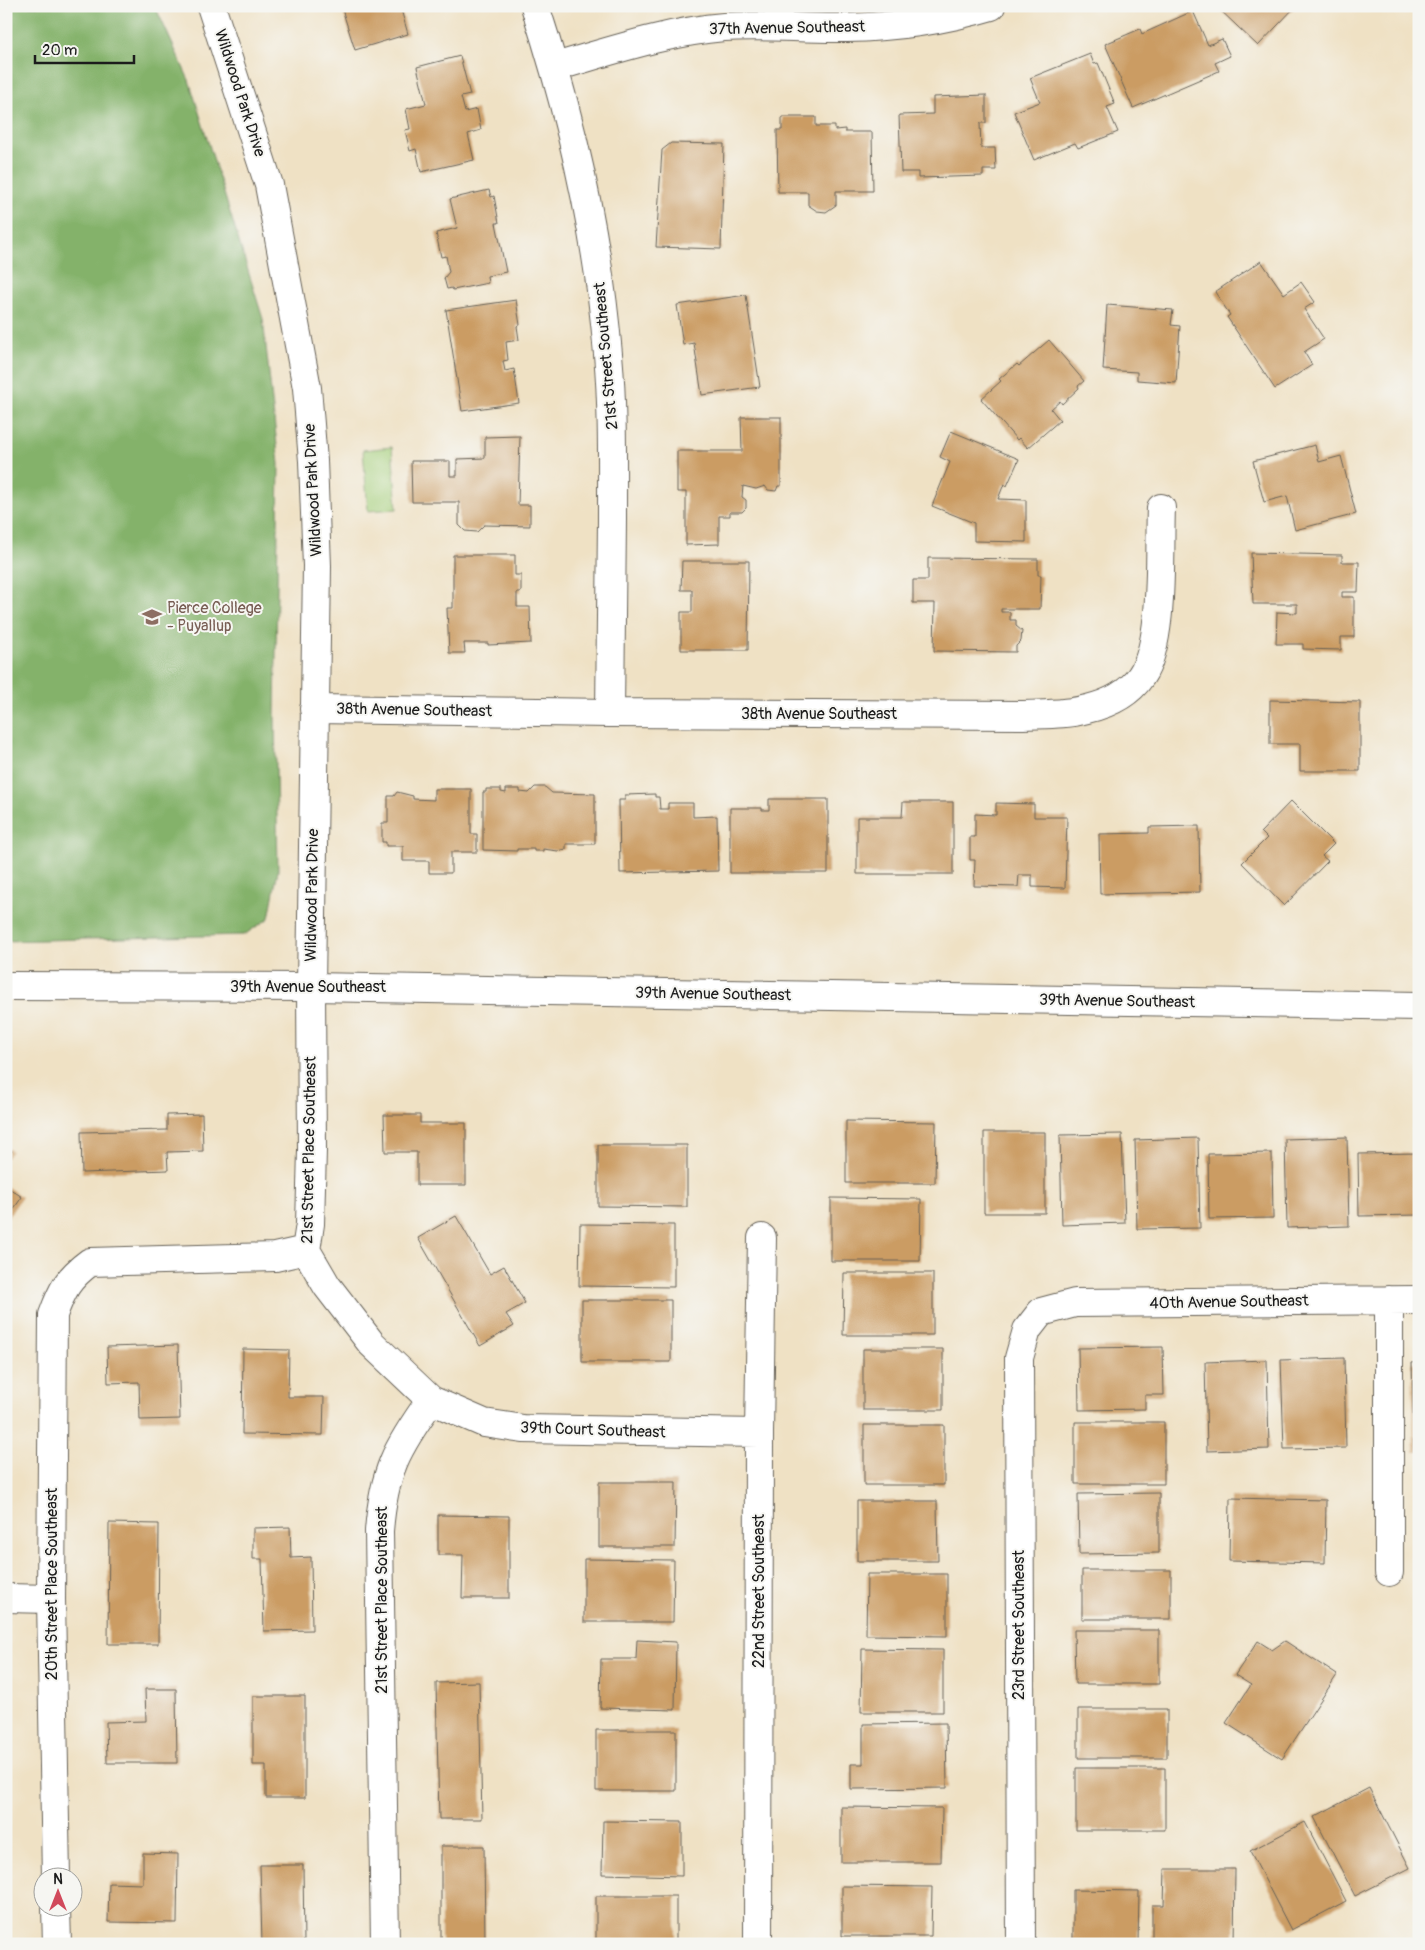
<svg xmlns="http://www.w3.org/2000/svg" width="1425" height="1950" font-family="Pangolin,sans-serif">
  <style>
    .green { fill: #a5cf7a; stroke: #60764b }
    .forest { fill: #84b26a; stroke: #506743 }
    .building { fill: #cb9c64 }
    .lines { fill: none; stroke-linecap: round; stroke-linejoin: round }
    .minor-casing { stroke: #666157; stroke-width: 30 }
    .major-casing { stroke: #666157; stroke-width: 30 }
    .minor { stroke: #fff; stroke-width: 28 }
    .major { stroke: #fff; stroke-width: 28 }
    .labels { text-anchor: middle; dominant-baseline: central; stroke-width: 4; stroke-linejoin: round; paint-order: stroke }
    .street-label { font-size: 16px; fill: #1c1c1c; stroke: #f6f6f2 }
    .education-label { font-size: 16px; fill: #785e54; stroke: #f6f6f2; text-anchor: start }
  </style>
  <rect width="100%" height="100%" fill="#f6f6f2"/>
  <filter id="ink" filterUnits="userSpaceOnUse"><feTurbulence type="fractalNoise" baseFrequency=".02" numOctaves="2"/><feDisplacementMap in="SourceGraphic" scale="10" xChannelSelector="R" yChannelSelector="G"/><feConvolveMatrix kernelMatrix="1 2 1 2 8 2 1 2 1" color-interpolation-filters="sRGB"/></filter>
  <filter id="wash" filterUnits="userSpaceOnUse"><feTurbulence type="fractalNoise" baseFrequency=".0096" numOctaves="4" result="noise"/><feDisplacementMap in="SourceGraphic" scale="20" xChannelSelector="R" yChannelSelector="G"/><feGaussianBlur stdDeviation="1.12" result="paint"/><feColorMatrix in="noise" values="0 0 0 0 0 0 0 0 0 0 0 0 0 0 0 0 0 1.4 0 .05"/><feComposite in="paint" operator="in"/></filter>
  <g filter="url(#wash)">
    <rect width="100%" height="100%" fill="#efe1c4"/>
    <path class="green" d="M392 447 397 509 368 511 363 450Z"/>
    <path class="forest" d="M6 6H155L189 80 263 319 279 464 275 717 278 870 269 918 244 935 6 941Z"/>
    <g id="blocks">
      <path class="building" d="M341 6H400L408 34 355 50Z
        M1216 6H1296L1258 46Z
        M1193 11 1208 45 1222 39 1230 56 1215 63 1219 71 1133 108 1105 44 1140 29 1142 34Z
        M1090 54 1094 64 1098 63 1115 104 1107 107 1118 132 1078 148 1075 143 1034 160 1014 112 1040 102 1030 78Z
        M460 56 470 95 461 97 465 112 477 109 481 130 468 134 474 160 421 172 416 149 410 151 405 130 410 129 406 109 426 104 417 67Z
        M986 95V123H980L981 148H995L996 170H983V176L918 178V172H901L899 115 933 114V97Z
        M782 117H816V126H835V130L845 129V132H872L873 191H836V205L826 212 817 211 808 205V192H778L777 130H782Z
        M671 143 724 144 721 249 656 247 662 150Z
        M489 190 491 197 494 196 499 223H496L506 272 487 276 488 283 453 290 452 288 447 289 444 278 449 272 446 256 441 257 436 233 457 228 450 199Z
        M1261 261 1284 294 1301 282 1315 302 1304 309 1324 339 1304 352 1312 365 1275 389 1227 317 1230 315 1215 292Z
        M746 295 760 387 702 395 694 343 683 345 677 305Z
        M516 300 520 325 517 326 519 340 506 342 508 360 503 361 505 371 514 369 519 403 462 411 446 310Z
        M1107 305 1173 310 1171 325 1180 326 1176 383 1137 380V372L1103 370Z
        M1049 340 1084 381 1078 386 1079 388 1062 404 1060 401 1051 409 1060 420 1028 448 1019 438 1017 440 981 399 1001 381 999 379 1017 364 1019 366Z
        M741 417H781V486H778L776 491 768 490 765 486 756 489 743 486 742 497 746 500V508L742 512H730V516H719V544L686 545V492H677V451H742Z
        M951 431 1019 459 1007 486 1004 484 998 499 1026 500V542L974 541V523L932 506 950 462 940 457Z
        M520 436 518 505H530V526L484 525 477 532 465 531 459 525V502H412L411 461H450V476H457V459L485 458V437Z
        M1315 445 1319 462 1341 456 1356 514 1295 530 1287 496 1264 502 1253 461Z
        M1251 553 1342 555V562H1359L1358 592H1342V597H1354V637H1341V650L1303 649V644H1276L1277 612 1297 613V604H1253Z
        M453 555H515V575H521V592H517V607H530L531 643 488 645V643H464L465 653H449L447 608H453Z
        M928 558 1038 559V575H1041L1040 609H1001V612H1010V620H1016V626L1022 631 1021 641 1016 646V652L934 651 935 603H913V580H928Z
        M682 561H749L748 650H681V612H692V590H681Z
        M1270 700 1360 702V771H1300V744H1270Z
        M535 787H545L552 793 595 794V844H566V849L558 851 543 849V851H534V849H517V851L483 850V792H486V789H501V792L506 793V789H520V792L529 793Z
        M434 789H471V834H477V852H451V873H429V861H403V846H386V842H382V823H388V796H394L397 792 413 796V799L434 800Z
        M655 794V797H659L660 809H668V803H693V817L717 816 718 871 620 873 619 800H625V795Z
        M769 799H828V873H730V808H762V810H769Z
        M1291 801 1334 844 1322 856 1328 861 1284 906 1242 863 1267 838 1261 832Z
        M903 802H953V874H857V817H902Z
        M996 803 1034 804V817H1067L1065 888 1032 887V875H1019L1018 887 974 886 975 860H970V837H975V814L996 815Z
        M1199 826 1200 892 1100 894 1099 834 1149 833V827Z
        M202 1114 203 1151 167 1152 168 1170 82 1173 81 1132 167 1130V1115Z
        M384 1115H420V1123H466V1185H417V1152H385Z
        M846 1121 936 1122 935 1183H846Z
        M984 1132H1045V1213H984Z
        M1122 1134 1125 1223 1062 1225 1060 1135Z
        M1347 1137 1349 1226 1287 1228 1285 1139Z
        M1198 1138 1200 1228 1137 1229 1135 1140Z
        M598 1145H687V1207L598 1206Z
        M6 1147 12 1151 6 1159Z
        M1272 1153 1273 1218 1209 1219 1208 1154Z
        M1419 1153V1215L1359 1216 1358 1154Z
        M6 1186 22 1197 6 1220Z
        M831 1198 921 1199 920 1261H831Z
        M456 1216 490 1274 504 1266 525 1303 506 1314 514 1326 480 1346 418 1238Z
        M580 1224 674 1225V1287L579 1286Z
        M844 1273H933V1335H843Z
        M582 1300H671V1362H582Z
        M178 1345 180 1419 140 1420 139 1382 108 1383 107 1347Z
        M1163 1347 1164 1395H1145V1409L1079 1410 1078 1348Z
        M243 1349 289 1350 288 1397H324L323 1435 242 1434Z
        M863 1349H943V1410H863Z
        M1344 1358 1346 1448 1284 1449 1281 1360Z
        M1267 1360 1269 1449 1207 1451 1205 1362Z
        M1419 1362V1452H1414L1412 1363Z
        M1075 1422H1164V1484H1075Z
        M864 1425H944V1485H864Z
        M599 1482H676L675 1547H599Z
        M1159 1493V1553L1079 1554 1078 1494Z
        M1230 1498 1326 1500 1325 1563 1229 1561Z
        M857 1501H937L938 1561H857Z
        M438 1515 509 1516V1598H462L463 1555H438Z
        M109 1523 159 1524 158 1644H108Z
        M290 1527 291 1558 311 1557 312 1630 264 1631 262 1559H253V1528Z
        M584 1559 674 1560 673 1622H584Z
        M1082 1570H1171V1619H1082Z
        M867 1574H947V1636L866 1635Z
        M1074 1630H1159V1684H1075Z
        M637 1640 676 1642 675 1710 600 1708 601 1659H636Z
        M1258 1641 1272 1650 1285 1641 1337 1675 1282 1759 1226 1723 1251 1685 1235 1675Z
        M862 1649 943 1650V1712H861Z
        M479 1682 482 1819H439L436 1683Z
        M145 1689H176L177 1763H107L106 1722 146 1721Z
        M253 1696H305V1798H266V1765H253Z
        M1078 1709H1167V1758H1078Z
        M946 1723 947 1788 851 1789V1764H863V1724Z
        M596 1730H676V1791H596Z
        M1076 1768H1165V1830H1076Z
        M1369 1788 1410 1868 1355 1896 1314 1817Z
        M841 1807 942 1808 941 1862H841Z
        M603 1821 682 1822V1876L602 1874Z
        M1305 1822 1346 1901 1291 1930 1250 1851Z
        M441 1846H484L485 1944H441Z
        M143 1853 178 1854 177 1923 108 1922 109 1883 143 1884Z
        M260 1865H303L304 1944H262Z
        M1165 1869H1235L1234 1944H1152V1905H1164Z
        M842 1886 932 1887 931 1936H842Z
        M1073 1890 1139 1891 1138 1944H1073Z
        M596 1896H676V1944H596Z"/>
    </g>
  </g>
  <g filter="url(#ink)">
    <use href="#blocks" fill-opacity="0" stroke="#666157" stroke-width="1"/>
    <g class="lines">
      <defs>
        <path id="minor" d="M211 6 269 185 307 388 313 461 317 566 311 987 312 1150 310 1224 306 1250 327 1286 371 1343 431 1400 484 1423 523 1429 759 1433
          M535 6C572 120 598 235 608 354 613 409 612 465 612 520 611 585 611 649 610 713
          M555 67C611 51 666 32 724 27 764 24 805 29 846 28 895 27 944 20 991 6
          M314 709 610 713 1023 715C1044 714 1066 715 1087 709 1108 704 1129 694 1141 676 1165 642 1159 550 1161 508
          M1389 1300V1572
          M6 1598 51 1599
          M56 1878 51 1599 53 1315C62 1290 68 1278 90 1262L275 1257 306 1250
          M56 1908 57 1944
          M385 1944 379 1531C384 1471 396 1449 431 1400
          M758 1944 759 1433 762 1238
          M1021 1944 1019 1358 1027 1330 1041 1312 1075 1303 1419 1300"/>
        <path id="major" d="M6 986 311 987 1419 1006"/>
      </defs>
      <use href="#minor" class="minor-casing"/>
      <use href="#major" class="major-casing"/>
      <use href="#minor" class="minor"/>
      <use href="#major" class="major"/>
    </g>
  </g>
  <defs>
    <symbol id="university-bare" viewBox="-9 -9 18 18"><path d="M0-5L7-2L0 1L-7-2ZM-4 1L0 2.5L4 1V4Q0 6-4 4Z" fill="#8d6e63" stroke="#f6f6f2" stroke-width="2.5" paint-order="stroke"/></symbol>
  </defs>
  <g fill-rule="evenodd">
    <use href="#university-bare" x="138" y="603" width="28" height="28"/>
  </g>
  <g class="labels">
    <g class="street-label">
      <text transform="translate(787 28) rotate(-1)">37th Avenue Southeast</text>
      <text transform="translate(240 93) rotate(72)">Wildwood Park Drive</text>
      <text transform="translate(606 356) rotate(-95)">21st Street Southeast</text>
      <text transform="translate(313 490) rotate(-93)">Wildwood Park Drive</text>
      <text transform="translate(414 710) rotate(1)">38th Avenue Southeast</text>
      <text x="819" y="714">38th Avenue Southeast</text>
      <text transform="translate(312 895) rotate(-89)">Wildwood Park Drive</text>
      <text x="308" y="987">39th Avenue Southeast</text>
      <text transform="translate(713 994) rotate(1)">39th Avenue Southeast</text>
      <text transform="translate(1117 1001) rotate(1)">39th Avenue Southeast</text>
      <text transform="translate(309 1150) rotate(-89)">21st Street Place Southeast</text>
      <text transform="translate(1229 1302) rotate(-1)">40th Avenue Southeast</text>
      <text transform="translate(593 1430) rotate(2)">39th Court Southeast</text>
      <text transform="translate(52 1584) rotate(-90)">20th Street Place Southeast</text>
      <text transform="translate(759 1591) rotate(-90)">22nd Street Southeast</text>
      <text transform="translate(382 1600) rotate(-90)">21st Street Place Southeast</text>
      <text transform="translate(1019 1625) rotate(-90)">23rd Street Southeast</text>
    </g>
    <g class="education-label">
      <text x="167" y="608">Pierce College<tspan x="167" dy="18">- Puyallup</tspan></text>
    </g>
  </g>
  <rect width="1425" height="1950" fill="none" stroke="#f6f6f2" stroke-width="25"/>
  <g transform="translate(58 1892)"><circle r="24" fill="#f6f6f2" stroke="#9f9f9c"/>
  <path d="M0-4L9 19L0 12L-9 19Z" fill="#d1495b"/>
  <text y="-8" font-size="14" font-weight="bold" text-anchor="middle" fill="#1c1c1c">N</text>
  </g>
  <path d="M35 55v8h99v-8" fill="none" stroke="#1c1c1c" stroke-width="2.5"/>
  <text x="42" y="55" font-size="15" fill="#1c1c1c" stroke="#f6f6f2" stroke-width="4" paint-order="stroke">20 m</text>
</svg>
